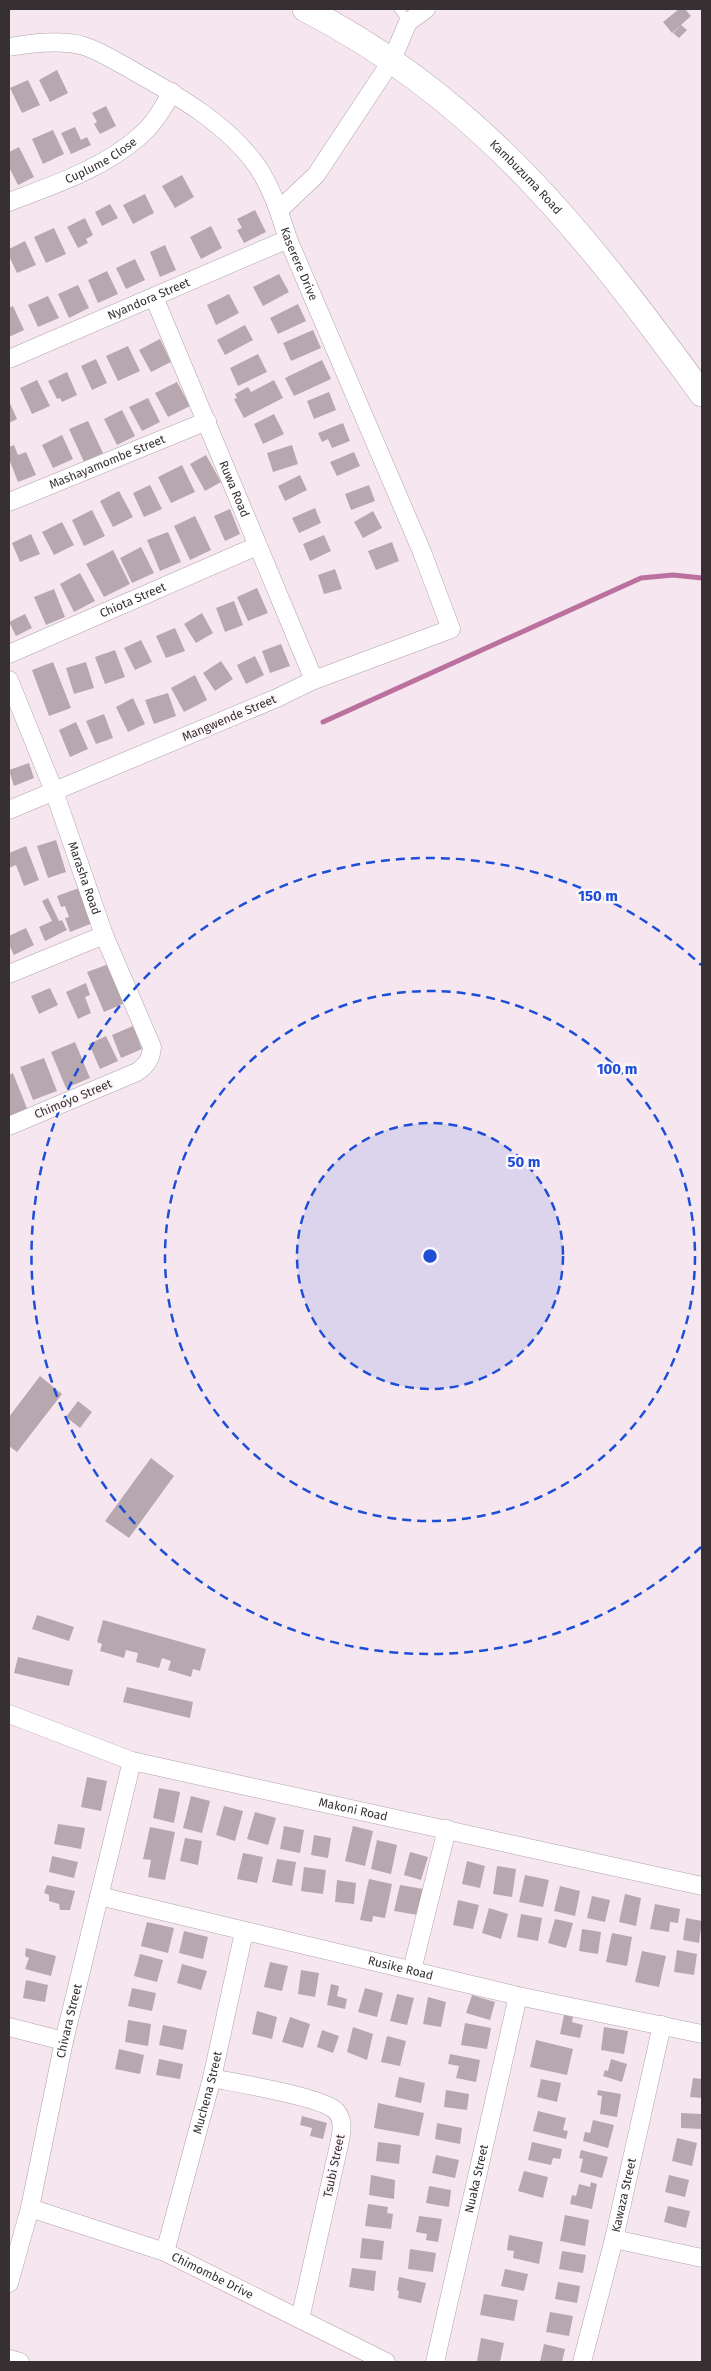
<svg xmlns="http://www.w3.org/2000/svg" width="711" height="2371" font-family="'Fira Sans',sans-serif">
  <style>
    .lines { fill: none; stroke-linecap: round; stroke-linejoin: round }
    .stream { stroke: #bb719e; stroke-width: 5 }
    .building { fill: #b7a8b0 }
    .service-casing { stroke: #b1a2aa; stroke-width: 10 }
    .minor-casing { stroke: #b1a2aa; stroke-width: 19 }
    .secondary-casing { stroke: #b1a2aa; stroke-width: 26 }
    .service { stroke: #fff; stroke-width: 9 }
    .minor { stroke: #fff; stroke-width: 18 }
    .secondary { stroke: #fff; stroke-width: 25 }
    .ring { fill: none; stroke: #1d4ed8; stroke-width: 2.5; stroke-dasharray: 9 6 }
    .labels { text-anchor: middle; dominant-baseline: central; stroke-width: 5; stroke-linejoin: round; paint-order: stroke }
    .street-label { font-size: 12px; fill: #363033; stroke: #fdf6fa }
    .centre { fill: #1d4ed8; stroke: #fdf6fa; stroke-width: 2.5 }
    .ring-label { font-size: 15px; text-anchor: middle; font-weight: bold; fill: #1d4ed8; stroke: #fdf6fa; stroke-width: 5; stroke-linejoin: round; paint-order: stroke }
  </style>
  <rect width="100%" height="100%" fill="#f6e6ef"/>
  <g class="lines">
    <path class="stream" d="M323 722 641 578 673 575 702 578"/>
  </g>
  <path class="building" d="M679 9H685L691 16 672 33 663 22Z
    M681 25 687 30 679 38 673 33Z
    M57 70 68 93 50 102 39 80Z
    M28 80 40 105 22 113 10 88Z
    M106 106 116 126 100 134 94 124 97 122 92 113Z
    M75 127 81 140 87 137 91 145 71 154 61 133Z
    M53 130 64 154 43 164 32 139Z
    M19 147 34 177 18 185 9 167V152Z
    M182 175 194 197 175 208 162 186Z
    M145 194 154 213 133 224 123 205Z
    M110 204 118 218 102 226 95 212Z
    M255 210 266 232 244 243 237 230 242 228 237 219Z
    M85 218 93 235 86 239 88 243 78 248 67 227Z
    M211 226 222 248 201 259 190 237Z
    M54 228 66 254 46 263 34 237Z
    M25 241 36 265 17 273 9 256V249Z
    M165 245 176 270 160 277 150 252Z
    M135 259 145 280 126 289 116 268Z
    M107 271 118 294 98 303 88 280Z
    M279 274 289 292 263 306 253 287Z
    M78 285 89 308 69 318 58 294Z
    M229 294 239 313 216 325 207 305Z
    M48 296 59 318 38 327 28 305Z
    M298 304 306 321 278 334 270 318Z
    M13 306 24 330 9 337V308Z
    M245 325 253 340 225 355 217 340Z
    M313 330 321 348 291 361 283 343Z
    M160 339 171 362 151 372 139 350Z
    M128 346 140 371 118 381 106 356Z
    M258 354 267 372 238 386 230 368Z
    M96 359 107 383 92 390 81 366Z
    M322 360 331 379 294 396 285 378Z
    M67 372 77 395 62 402 60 398 57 399 48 381Z
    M37 380 50 406 32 414 20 388Z
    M274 380 283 398 244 418 234 399 237 398 235 394 248 387 251 392Z
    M177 382 190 406 168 417 155 393Z
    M329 392 336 410 314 419 307 401Z
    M148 398 160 422 142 431 129 407Z
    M9 401 17 419 9 423Z
    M122 410 135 436 117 445 104 419Z
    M274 414 284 434 263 444 254 424Z
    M88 421 103 453 84 462 69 429Z
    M343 423 350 441 332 448 328 439 322 442 318 433Z
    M62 435 73 459 53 468 42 445Z
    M14 445 18 455 26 452 36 475 18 482 9 459V447Z
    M292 445 298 464 273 472 267 453Z
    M354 452 360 466 337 476 330 462Z
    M206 455 221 482 205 491 190 464Z
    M182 465 195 492 171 503 158 477Z
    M300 475 307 490 285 501 278 486Z
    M150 485 162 509 144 517 133 493Z
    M369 485 375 501 351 510 345 494Z
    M119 491 133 517 113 527 100 501Z
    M315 508 321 523 299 533 292 518Z
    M230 509 240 534 225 541 214 516Z
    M92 510 105 536 84 546 72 520Z
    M373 511 382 528 363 538 354 522Z
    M195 516 211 550 190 560 174 526Z
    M62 522 74 545 54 555 42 532Z
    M168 532 181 562 160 571 147 540Z
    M31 534 40 554 20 562 12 543Z
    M324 535 331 551 310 561 303 544Z
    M392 542 399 561 376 570 368 551Z
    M141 547 154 573 132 583 120 558Z
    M113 550 130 584 104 597 86 564Z
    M335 569 342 589 324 594 318 575Z
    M80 573 95 601 74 612 60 584Z
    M257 588 268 613 248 621 237 597Z
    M54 589 65 617 46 625 34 597Z
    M234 601 243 625 225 632 216 608Z
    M202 613 213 633 196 643 184 624Z
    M25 614 32 628 16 636 9 622Z
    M175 628 185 651 166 658 156 636Z
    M141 640 152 662 135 670 124 648Z
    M281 644 290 666 270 673 262 651Z
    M115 650 125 677 105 684 95 657Z
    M255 656 264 675 246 684 237 665Z
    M221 661 233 679 215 691 203 673Z
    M53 662 71 708 49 716 32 670Z
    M86 662 94 688 74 694 66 668Z
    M195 675 207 700 184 712 171 688Z
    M168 693 176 716 154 724 145 700Z
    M133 698 145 724 128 732 116 707Z
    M104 714 113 738 96 744 86 721Z
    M76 722 88 749 70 757 59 730Z
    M29 763 34 778 14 786 9 770Z
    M56 840 66 872 48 878 37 846Z
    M26 846 39 880 24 886 16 865 9 868V853Z
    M79 888 93 923 70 932 65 918 69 917 65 906 61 907 57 896Z
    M48 898 59 921 62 920 67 930 45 941 39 927 52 921 42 901Z
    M26 928 34 945 14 955 9 945V936Z
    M109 964 125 1003 104 1012 87 972Z
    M86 983 90 995 85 997 91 1013 78 1019 66 992Z
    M50 988 58 1005 39 1014 31 996Z
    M133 1026 142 1049 121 1058 112 1035Z
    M106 1036 118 1061 100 1069 89 1044Z
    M75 1042 90 1078 66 1088 51 1052Z
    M44 1058 57 1091 33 1100 20 1067Z
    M13 1073 28 1111 9 1118V1075Z
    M40 1376 62 1394 17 1452 9 1446V1417Z
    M78 1401 92 1412 80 1428 66 1417Z
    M151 1458 174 1476 129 1538 105 1521Z
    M37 1615 74 1627 69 1641 32 1629Z
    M103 1620 206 1649 200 1671 193 1669 191 1677 168 1670 171 1661 162 1658 159 1668 136 1662 138 1653 126 1650 124 1658 100 1651 102 1644 97 1642Z
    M18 1657 73 1670 69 1686 14 1673Z
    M127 1687 193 1702 190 1718 123 1702Z
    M87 1777 107 1781 101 1811 81 1807Z
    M159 1788 180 1792 174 1823 153 1818Z
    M191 1796 210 1801 202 1833 183 1828Z
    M224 1806 243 1811 235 1841 216 1835Z
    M255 1812 276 1818 268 1845 247 1839Z
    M58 1824 85 1828 81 1849 54 1844Z
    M284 1826 304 1830 300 1853 280 1849Z
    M353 1826 373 1831 365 1866 345 1861Z
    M150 1827 175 1832 165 1880 148 1877 151 1860 143 1859Z
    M314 1835 331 1838 328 1858 311 1855Z
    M185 1838 202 1841 198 1865 180 1861Z
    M377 1840 397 1845 391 1874 371 1869Z
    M410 1852 428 1857 421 1880 404 1875Z
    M243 1853 263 1857 257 1883 237 1879Z
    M52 1856 78 1862 74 1878 49 1872Z
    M277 1859 296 1862 292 1886 272 1882Z
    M467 1861 485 1866 480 1888 462 1884Z
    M497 1866 516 1869 512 1897 493 1894Z
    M304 1867 326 1870 323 1894 301 1891Z
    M525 1875 549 1880 543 1907 519 1902Z
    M369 1879 392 1884 385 1918 373 1916 372 1922 360 1920Z
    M337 1880 356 1883 354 1904 335 1902Z
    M47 1885 75 1891 70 1910H60L59 1904 49 1901V1895L44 1893Z
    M400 1885 423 1889 418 1915 394 1911Z
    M560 1886 580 1891 575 1916 554 1911Z
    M625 1894 641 1898 636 1926 619 1922Z
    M592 1896 610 1900 605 1922 587 1918Z
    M458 1900 479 1905 473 1929 453 1925Z
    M655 1904 680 1909 678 1923 670 1922 669 1932 650 1929Z
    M489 1908 508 1914 501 1939 482 1933Z
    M521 1914 542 1918 538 1941 517 1937Z
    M686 1918 702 1921 699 1943 683 1940Z
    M555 1919 573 1923 566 1948 548 1943Z
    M147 1922 174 1928 168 1953 141 1946Z
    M582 1929 601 1932 598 1954 579 1951Z
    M184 1931 208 1937 203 1959 179 1953Z
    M612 1933 632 1937 627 1966 606 1962Z
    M26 1948 56 1956 51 1976 25 1969 29 1958 25 1956Z
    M677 1950 697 1954 694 1975 674 1972Z
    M642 1951 666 1956 659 1987 635 1982Z
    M140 1954 163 1960 157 1982 134 1976Z
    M270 1962 288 1966 282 1991 264 1987Z
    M182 1964 207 1971 201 1990 177 1983Z
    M301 1970 319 1973 315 1997 298 1994Z
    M26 1980 48 1985 45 2002 23 1998Z
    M331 1984 339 1986 337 1996 347 1999 345 2009 327 2005Z
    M132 1988 156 1993 152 2011 128 2006Z
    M365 1988 383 1993 377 2017 358 2012Z
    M397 1994 414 1998 407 2025 390 2021Z
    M472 1995 495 2002 490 2020 466 2013Z
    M428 1997 446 2002 441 2027 423 2024Z
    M257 2011 277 2017 272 2039 252 2034Z
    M564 2015 573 2017 572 2022 583 2025 580 2038 560 2034Z
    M290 2017 310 2024 303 2048 282 2042Z
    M128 2020 151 2024 148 2046 125 2042Z
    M465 2023 491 2028 487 2049 461 2045Z
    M163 2025 187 2030 183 2050 159 2045Z
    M353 2027 373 2034 367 2060 347 2052Z
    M604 2027 628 2031 624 2054 601 2050Z
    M322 2030 339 2036 333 2053 317 2047Z
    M387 2036 406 2041 400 2066 381 2062Z
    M536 2040 573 2049 567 2075 530 2067Z
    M119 2049 144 2055 140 2074 115 2069Z
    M450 2054 480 2060 476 2082 456 2078 459 2066 448 2064Z
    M159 2059 183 2064 180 2079 156 2075Z
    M611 2059 627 2064 622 2082 603 2076 605 2070 608 2071Z
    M399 2077 425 2083 421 2103 395 2097Z
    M693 2078 702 2079V2098L690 2097Z
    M541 2079 561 2083 557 2102 537 2097Z
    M446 2090 469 2094 467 2110 444 2107Z
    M598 2090 621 2094 617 2117 600 2114 602 2096 597 2095Z
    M378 2103 424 2113 419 2136 374 2128Z
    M538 2111 566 2118 563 2130 568 2131 566 2139 533 2131Z
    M681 2113 702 2114V2129L681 2128Z
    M302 2116 327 2123 323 2139 310 2136 312 2128 300 2125Z
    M593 2120 614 2125 608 2148 583 2141 585 2132 590 2133Z
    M437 2123 462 2128 460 2144 435 2139Z
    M677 2138 697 2143 692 2166 672 2161Z
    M378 2142 401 2145 399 2164 376 2161Z
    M532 2142 562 2149 560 2159 553 2158 551 2165 528 2160Z
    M581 2150 608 2157 602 2178 580 2172 583 2159 579 2158Z
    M436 2155 459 2160 455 2178 432 2173Z
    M524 2171 548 2177 543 2198 518 2191Z
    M371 2175 395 2180 394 2199 369 2195Z
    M669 2175 689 2180 685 2197 665 2192Z
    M591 2182 597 2184 592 2209 570 2204 572 2195 576 2196 579 2184 590 2187Z
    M429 2186 451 2190 449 2207 426 2203Z
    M368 2204 388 2207 387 2213 393 2214 391 2229 365 2226Z
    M668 2206 690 2211 686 2228 664 2222Z
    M565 2215 589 2220 585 2246 560 2241Z
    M419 2216 442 2219 438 2242 426 2240 427 2234 416 2232Z
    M509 2235 543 2242 539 2264 513 2258 514 2251 507 2250Z
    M362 2238 384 2241 382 2260 360 2258Z
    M410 2249 436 2253 433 2272 408 2269Z
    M562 2251 586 2255 583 2273 559 2269Z
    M352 2268 376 2271 374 2291 349 2287Z
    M505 2269 528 2274 524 2291 501 2286Z
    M399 2277 426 2283 421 2303 398 2298 399 2291 397 2290Z
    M558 2282 580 2286 577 2303 555 2299Z
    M484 2294 518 2300 514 2321 480 2315Z
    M550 2312 573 2316 569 2336 546 2332Z
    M481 2338 504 2343 500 2362 477 2361Z
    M544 2344 565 2349 562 2362H540Z"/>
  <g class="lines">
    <defs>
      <path id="service" d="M399 9 408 22"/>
      <g id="minor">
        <path id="s1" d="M9 47C32 43 61 39 84 46 102 52 119 63 135 72 180 97 227 124 257 166 272 188 280 214 288 239L422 552 451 629 314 680 277 698 9 810"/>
        <path id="s2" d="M9 202C54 185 104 168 140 136 154 124 163 108 172 92"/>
        <path d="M279 210 316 175 392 60 408 22 426 9"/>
        <path id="s3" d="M154 297 314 680"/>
        <path id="s4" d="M9 359 288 239"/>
        <path id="s5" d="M9 502 207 421"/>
        <path id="s6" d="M9 654 257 546"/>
        <path id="s7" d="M9 680 54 791 104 935 152 1047C151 1059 147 1065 137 1072L9 1126"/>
        <path d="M9 974 104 935"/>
        <path id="s8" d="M9 1714 132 1761 702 1886"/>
        <path id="s9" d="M99 1896 518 1996 702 2034"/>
        <path d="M412 1970 447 1829"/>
        <path d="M9 2027 64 2041"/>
        <path d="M212 2078C236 2083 323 2097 336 2111 345 2121 341 2134 339 2145L300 2319"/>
        <path id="s10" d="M30 2208 165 2252 386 2362"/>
        <path d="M614 2239 702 2258"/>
        <path id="s11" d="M165 2252 212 2078 244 1932"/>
        <path id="s12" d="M9 2283 30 2208 64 2041 132 1761"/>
        <path d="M9 2359 20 2362"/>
        <path id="s13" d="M435 2362 518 1996"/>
        <path id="s14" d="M582 2362 614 2239 662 2025"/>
      </g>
      <g id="secondary">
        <path id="s15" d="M305 9C481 99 588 238 702 394"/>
      </g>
    </defs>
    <use href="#service" class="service-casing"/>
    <use href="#minor" class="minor-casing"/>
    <use href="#secondary" class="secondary-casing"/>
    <use href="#service" class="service"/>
    <use href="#minor" class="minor"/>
    <use href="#secondary" class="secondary"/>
  </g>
  <circle cx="430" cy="1256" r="133" fill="#1d4ed8" fill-opacity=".12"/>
  <g class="ring">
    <circle cx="430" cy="1256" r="133"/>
    <circle cx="430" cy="1256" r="265"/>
    <path d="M701 1547A398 398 0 1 1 701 965"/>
  </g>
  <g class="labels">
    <g class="street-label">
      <text stroke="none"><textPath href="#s2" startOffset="101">Cuplume Close</textPath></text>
      <text stroke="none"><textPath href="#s15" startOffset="279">Kambuzuma Road</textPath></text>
      <text stroke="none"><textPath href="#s1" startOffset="395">Kaserere Drive</textPath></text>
      <text stroke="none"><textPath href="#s4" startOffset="152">Nyandora Street</textPath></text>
      <text stroke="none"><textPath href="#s5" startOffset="106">Mashayamombe Street</textPath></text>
      <text stroke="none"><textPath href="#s3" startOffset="208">Ruwa Road</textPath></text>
      <text stroke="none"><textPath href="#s6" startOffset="135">Chiota Street</textPath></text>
      <text transform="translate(229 718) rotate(-23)">Mangwende Street</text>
      <text stroke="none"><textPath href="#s7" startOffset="212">Marasha Road</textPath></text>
      <text transform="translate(73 1099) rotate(-23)">Chimoyo Street</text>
      <text stroke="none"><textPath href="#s8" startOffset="358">Makoni Road</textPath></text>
      <text stroke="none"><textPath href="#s9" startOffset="310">Rusike Road</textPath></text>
      <text stroke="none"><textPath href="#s12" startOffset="269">Chivara Street</textPath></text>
      <text stroke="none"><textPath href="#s11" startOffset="165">Muchena Street</textPath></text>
      <text transform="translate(334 2166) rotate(-78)">Tsubi Street</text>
      <text stroke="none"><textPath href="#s13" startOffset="188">Nuaka Street</textPath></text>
      <text stroke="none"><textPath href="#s14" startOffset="172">Kawaza Street</textPath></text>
      <text stroke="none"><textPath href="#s10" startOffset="195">Chimombe Drive</textPath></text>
    </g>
  </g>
  <circle cx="430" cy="1256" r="8" class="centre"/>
  <g class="ring-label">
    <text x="598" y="901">150 m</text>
    <text x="617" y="1074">100 m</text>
    <text x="524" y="1167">50 m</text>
  </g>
  <rect width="711" height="2371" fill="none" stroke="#363033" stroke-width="20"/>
</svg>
